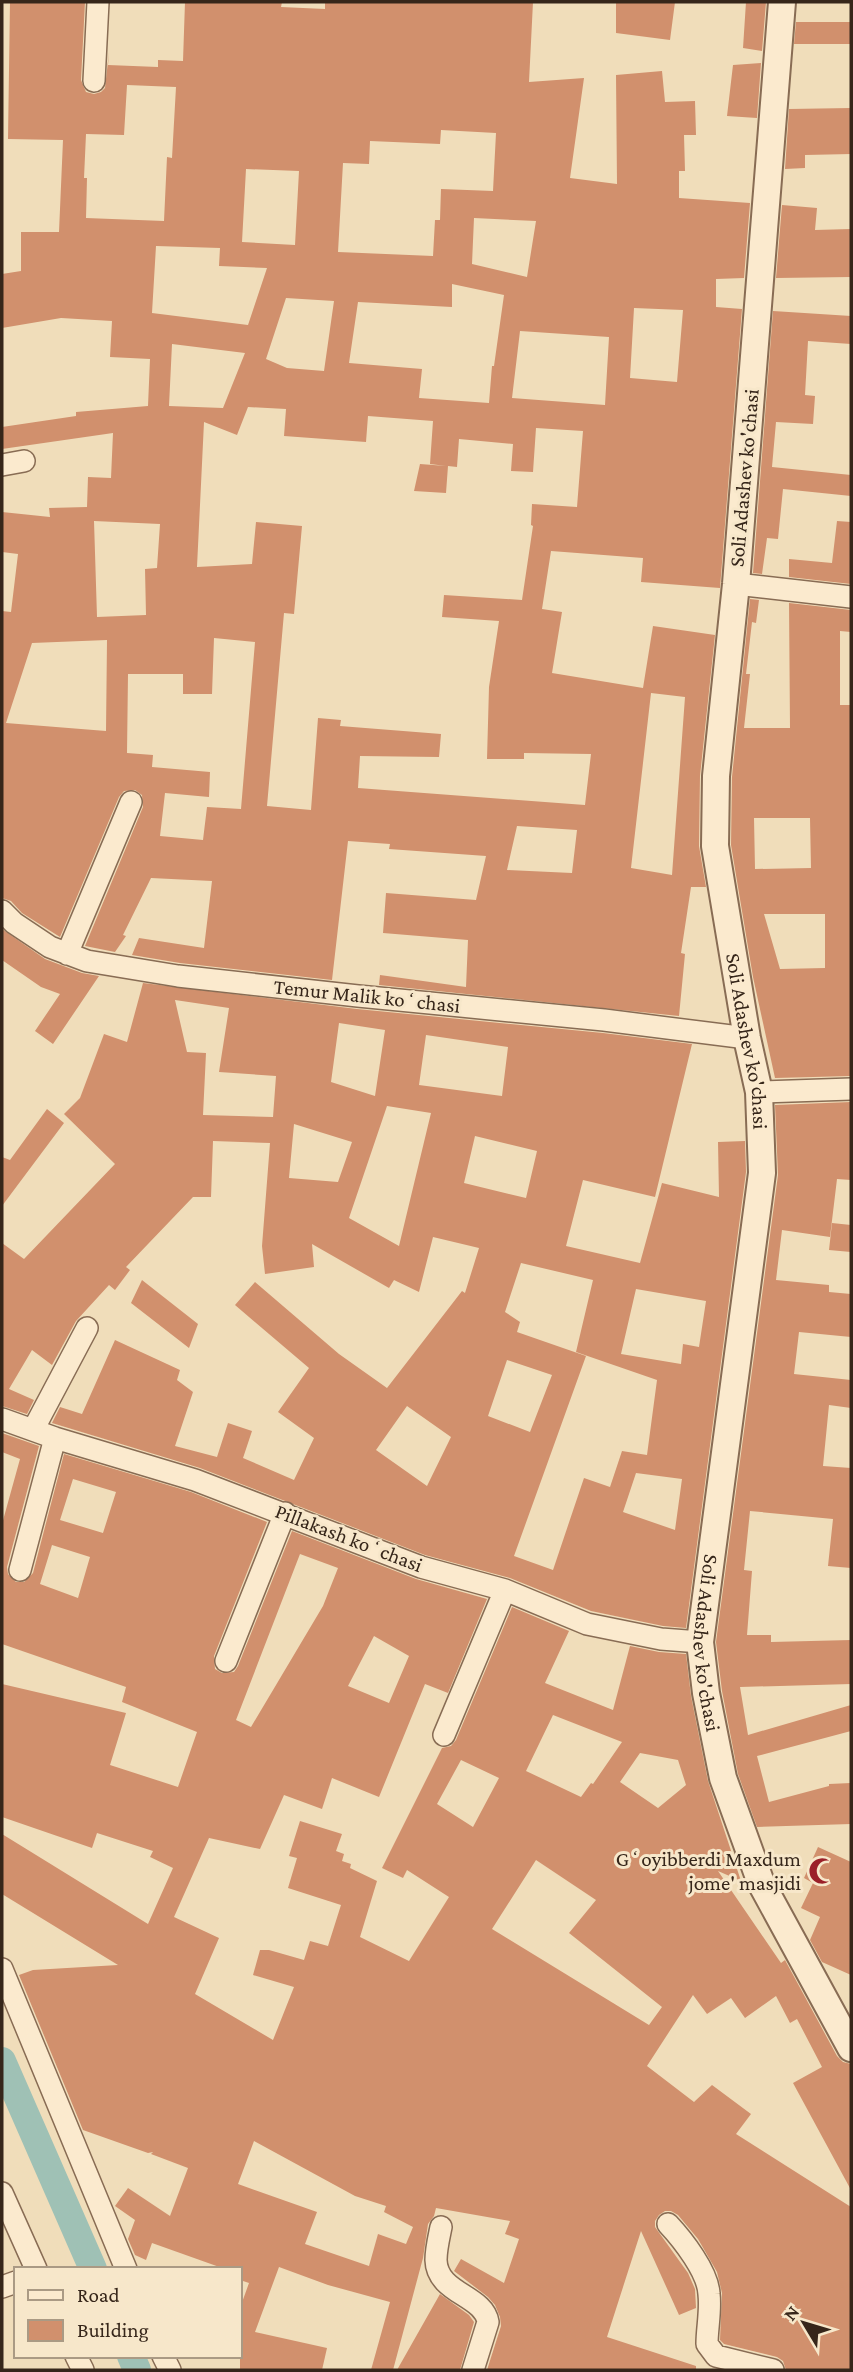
<svg xmlns="http://www.w3.org/2000/svg" width="853" height="2372" font-family="'Crimson Pro',serif">
  <style>
    .lines { fill: none; stroke-linecap: round; stroke-linejoin: round }
    .canal { stroke: #9fc1b5; stroke-width: 28 }
    .building { fill: #d1906d; fill-rule: evenodd }
    .minor-casing { stroke: #886c54; stroke-width: 24 }
    .tertiary-casing { stroke: #886c54; stroke-width: 30 }
    .minor { stroke: #fbeace; stroke-width: 21 }
    .tertiary { stroke: #fbeace; stroke-width: 26 }
    .labels { text-anchor: middle; dominant-baseline: central; stroke-width: 6; stroke-linejoin: round; paint-order: stroke }
    .street-label { font-size: 21px; fill: #36261a; stroke: #f7e7ca }
    .poi-label { font-size: 21px; fill: #36261a; stroke: #f7e7ca; text-anchor: end }
  </style>
  <rect width="100%" height="100%" fill="#f0ddba"/>
  <g class="lines">
    <path class="canal" d="M2 2061 93 2269
      M131 2356 137 2370"/>
  </g>
  <path class="building" d="M10 2H85L81 80 86 92 94 94 101 92 105 88 109 52 108 65 158 67V60L183 61 185 2H282L281 7 325 9V2H533L529 82 584 78 570 178 617 184 616 75 662 71 665 102 695 101 696 135H684L685 171H679V198L750 203 744 278 716 279V307L742 309 720 588 641 582 643 558 551 551 542 609 562 612 552 673 643 688 653 626 715 635 700 776 699 846 706 887H691L681 953 685 954 679 1016 379 985 380 975 466 987 468 940 383 933 386 893 476 900 486 856 389 849 390 844 348 841 332 980 180 963 132 955 139 938 204 948 212 881 151 878 123 935 126 936 115 952 85 946 143 807 142 795 135 790 124 791 119 797 60 937 22 913 11 901 2 898V723H5H2V611L11 612 18 554 2 552V512L50 517 49 508 87 507 88 477 111 478 113 433 2 449V427L76 416V412L148 406 150 359 110 357 112 321 61 318 2 328V274L21 271V232H59L63 140 8 139ZM127 85 176 87 172 158 167 157 164 221 86 218 87 178H84L86 134 124 135ZM441 130 496 133 493 191 441 189 440 220H435L433 256 338 252 343 163 369 164 370 141 440 144ZM246 169 299 171 295 245 242 242ZM474 218 536 221 527 277 472 264ZM156 246 220 248 219 266 267 268 248 325 152 313ZM452 284 504 295 494 366H492L489 403 419 398 422 369 349 363 358 302 452 307ZM286 298 334 301 324 371 287 368 266 359ZM634 308 683 310 677 382 630 378ZM520 331 609 337 605 405 512 398ZM172 344 245 353 223 408 169 406ZM248 407 286 409 284 436 366 442 368 416 433 421 430 464 446 466 420 464 414 491 446 493 448 466 457 467 459 439 513 444 511 471 533 472 536 428 583 431 577 507 532 504 531 525 533 526 522 600 444 595 442 617 499 621 489 687 487 759H524V753L591 754 585 805 358 788 360 756 439 757 441 734 340 726 341 720 318 718 311 810 267 806 284 613 294 614 302 526 256 522 252 564 197 567 204 422 237 435ZM94 521 160 524 157 568 145 569 146 615 97 617ZM214 638 255 642 241 809 207 807 203 840 160 836 165 793 209 797 210 772 152 767 153 755 127 753 128 674H183V694H212ZM107 640 106 731 6 723 32 643ZM651 693 685 697 672 875 631 868ZM517 826 577 830 572 873 507 870Z
    M616 2H675L670 40 616 33Z
    M746 2H766L762 51 743 48Z
    M796 22H851V44H794Z
    M761 63 757 118 727 116 733 65Z
    M851 108V154L805 155V168L785 169 789 109Z
    M782 205 817 208 815 230 851 229V277L776 278Z
    M773 311 851 316V344L808 341 805 395 815 396 813 424 776 422 772 467 851 475V496L783 489 778 539 767 538 762 574 753 573Z
    M837 521 851 522V584L789 577V559L832 563Z
    M750 599 759 600 756 623 752 622 746 674H750L744 728H790L789 603 851 610V632L840 631V705H851V1076L775 1078 753 977 731 845 732 777ZM754 818H810L811 868 755 869ZM764 914H825V968L780 969Z
    M2 929 45 959 82 973 99 976 53 1044 35 1031 60 994 41 987 2 960Z
    M143 983 357 1009 603 1033 692 1044 655 1197 583 1180 566 1246 640 1263 662 1183 719 1197 718 1142 745 1141 746 1172 686 1628 663 1626 591 1611 510 1578 425 1555 200 1468 52 1423 60 1407 82 1414 115 1340 180 1370 177 1380 193 1392 175 1446 217 1457 228 1423 252 1431 243 1458 294 1480 314 1438 278 1412 309 1368 235 1305 255 1282 339 1354 387 1388 462 1291 465 1293 479 1248 433 1237 419 1292 394 1280 389 1288 312 1244 314 1267 265 1274 262 1246 270 1143 213 1141 211 1197H193L126 1267 130 1270 115 1290 109 1285 76 1321 52 1365 32 1350 9 1389 34 1400 27 1414 2 1406V1243L24 1259 115 1164 64 1114 80 1098 104 1034 127 1042ZM175 1000 229 1008 219 1072 276 1076 273 1117 203 1115 206 1053 187 1052ZM339 1023 385 1030 375 1096 331 1082ZM426 1035 508 1047 502 1096 419 1085ZM387 1106 431 1113 399 1246 349 1218ZM294 1124 352 1142 338 1182 289 1178ZM475 1136 537 1151 526 1198 464 1183ZM521 1263 593 1280 576 1352 657 1380 647 1455 622 1451 610 1487 584 1478 553 1570 514 1556 586 1356 517 1332 520 1322 505 1312ZM636 1289 706 1301 699 1347 683 1344 681 1364 621 1354ZM507 1360 552 1375 530 1432 488 1416ZM407 1406 451 1437 427 1486 376 1450ZM636 1473 682 1479 675 1530 623 1512Z
    M851 1102V1180L837 1179 830 1237 782 1230 776 1280 829 1285V1292L851 1294V1337L799 1332 794 1374 851 1380V1408L829 1405 823 1466 851 1468V1568L828 1566 833 1519 750 1511 744 1570 752 1571 747 1635H771V1642L851 1640V1684L740 1687 748 1735 851 1705V1731L757 1756 769 1802 829 1786V1784L851 1783V1824L757 1827 738 1774 722 1691 716 1642 778 1175 775 1105Z
    M47 1109 64 1123 2 1206V1157L10 1160Z
    M832 1223 851 1225V1252L829 1250Z
    M142 1280 198 1324 189 1348 131 1303Z
    M2 1433 39 1446 7 1567 8 1574 16 1582H24L33 1573 64 1454 191 1492 267 1522 214 1656 215 1669 222 1673 234 1672 238 1666 292 1531 416 1579 487 1599 448 1693 425 1684 379 1797 332 1778 322 1809 284 1795 260 1849 209 1838 174 1917 219 1938 195 1994 273 2040 294 1987 253 1975 260 1950H269L304 1960 310 1941 328 1946 341 1905 288 1888 297 1858 289 1856 300 1821 342 1834 336 1851 344 1854 342 1861 351 1864 350 1868 377 1881 360 1937 409 1961 449 1897 407 1870 403 1878 382 1868 442 1748 451 1746 456 1740 512 1607 569 1631 545 1683 613 1710 630 1646 659 1652 686 1654 691 1696 708 1781 741 1881 718 1871 781 1963 785 1960 837 2056 843 2062 851 2064V2190L793 2083 822 2067 797 2019 790 2023 776 1996 745 2018 731 1998 707 2014 693 1995 647 2066 694 2102 712 2085 751 2114 736 2134 851 2207V2370H786L783 2361 777 2357 724 2344 720 2340 722 2293 717 2272 698 2239 678 2215 671 2211H665L659 2215 655 2221V2227L688 2273 695 2289 696 2308 679 2315 641 2231 607 2337 696 2366V2370H487L501 2326 500 2317 495 2305 488 2297 454 2271 461 2259 504 2283 519 2239 505 2234 510 2221 436 2208 434 2216 428 2224 423 2258 393 2370H371L390 2302 328 2285 279 2267 255 2332 327 2348 322 2370H240V2308L249 2283 240 2280V2269H225L152 2243 146 2260 135 2255 128 2239 135 2220 115 2206 128 2188 170 2216 188 2168 151 2154 153 2152 148 2153 83 2130 19 1975 33 1970 118 1965 2 1894V1834L148 1924 173 1868 150 1857 153 1851 97 1833 92 1848 2 1817V1684L126 1713 110 1765 178 1787 197 1732 122 1702 126 1687 2 1644V1524L20 1459 2 1452ZM73 1479 116 1492 103 1533 60 1520ZM52 1545 90 1557 78 1598 40 1584ZM300 1554 338 1568 323 1606 251 1727 236 1720ZM374 1636 409 1656 389 1703 348 1686ZM553 1715 622 1742 593 1784 591 1783 581 1797 526 1771ZM640 1753 678 1760 686 1785 658 1808 620 1782ZM461 1760 499 1778 473 1827 437 1804ZM536 1860 596 1900 569 1933 662 2007 649 2025 492 1929ZM254 2141 355 2196 386 2206 384 2212 413 2227 406 2244 378 2234 369 2266 305 2244 317 2212 238 2184Z
    M818 1847 851 1862V1975L822 1962 810 1940 820 1917 801 1908 813 1883 804 1878Z
    M440 2294 469 2315 474 2322 460 2370H397Z"/>
  <g class="lines">
    <defs>
      <path id="minor" d="M94 81 98 2
        M2 465 24 461
        M736 584 851 597
        M2 911 14 923 50 947 87 961 178 976 358 996 604 1020 747 1038
        M67 954 131 802
        M759 1092 851 1089
        M2 1419 55 1438 195 1480 421 1567 505 1590 587 1624 661 1639 700 1642
        M33 1430 87 1328
        M20 1570 55 1438
        M226 1661 285 1513
        M444 1735 505 1590
        M2 1969 126 2269
        M2 2193 36 2269
        M668 2224C683 2240 708 2272 709 2294 711 2311 707 2328 707 2344L716 2356 773 2370
        M441 2227C439 2237 436 2249 436 2260 437 2294 484 2295 488 2322L473 2370
        M2 2287 16 2282
        M76 2356 83 2370
        M163 2356 170 2370"/>
      <g id="tertiary">
        <path id="s1" d="M782 2 736 584 716 776 715 846 747 1038 759 1092 762 1173 700 1642 706 1693 723 1778 761 1883 851 2048"/>
      </g>
    </defs>
    <use href="#minor" class="minor-casing"/>
    <use href="#tertiary" class="tertiary-casing"/>
    <use href="#minor" class="minor"/>
    <use href="#tertiary" class="tertiary"/>
  </g>
  <defs>
    <symbol id="mosque-bare" viewBox="-9 -9 18 18"><path d="M3.5-4.9A6 6 0 1 0 3.5 4.9A5 5 0 1 1 3.5-4.9Z" fill="#9b2029" stroke="#f7e7ca" stroke-width="2.5" paint-order="stroke"/></symbol>
  </defs>
  <g fill-rule="evenodd">
    <use href="#mosque-bare" x="803" y="1852" width="38" height="38"/>
  </g>
  <g class="labels">
    <g class="street-label">
      <text transform="translate(744 478) rotate(-85)">Soli Adashev ko'chasi</text>
      <text transform="translate(367 996) rotate(6)">Temur Malik koʻchasi</text>
      <text stroke="none"><textPath href="#s1" startOffset="1045">Soli Adashev ko'chasi</textPath></text>
      <text transform="translate(349 1538) rotate(21)">Pillakash koʻchasi</text>
      <text stroke="none"><textPath href="#s1" startOffset="1652">Soli Adashev ko'chasi</textPath></text>
    </g>
    <g class="poi-label">
      <text x="801" y="1859">Gʻoyibberdi Maxdum<tspan x="801" dy="24">jome' masjidi</tspan></text>
    </g>
  </g>
  <rect width="853" height="2372" fill="none" stroke="#36261a" stroke-width="7"/>
  <rect x="14" y="2267" width="228" height="91" fill="#f7e7ca" stroke="#aa9a84" stroke-width="2"/>
  <rect x="28" y="2290" width="35" height="10" fill="#fbeace" stroke="#aa9a84" stroke-width="2"/>
  <text x="77" y="2302" font-size="21" fill="#36261a">Road</text>
  <rect x="28" y="2320" width="35" height="21" fill="#d1906d" stroke="#aa9a84" stroke-width="2"/>
  <text x="77" y="2337" font-size="21" fill="#36261a">Building</text>
  <g transform="translate(804 2323) rotate(308)" stroke="#f7e7ca" stroke-width="5" paint-order="stroke">
  <path d="M0-5L12 26L0 18L-12 26Z" fill="#36261a"/>
  <text y="-10" font-size="19" font-weight="bold" text-anchor="middle" fill="#36261a">N</text>
  </g>
</svg>
